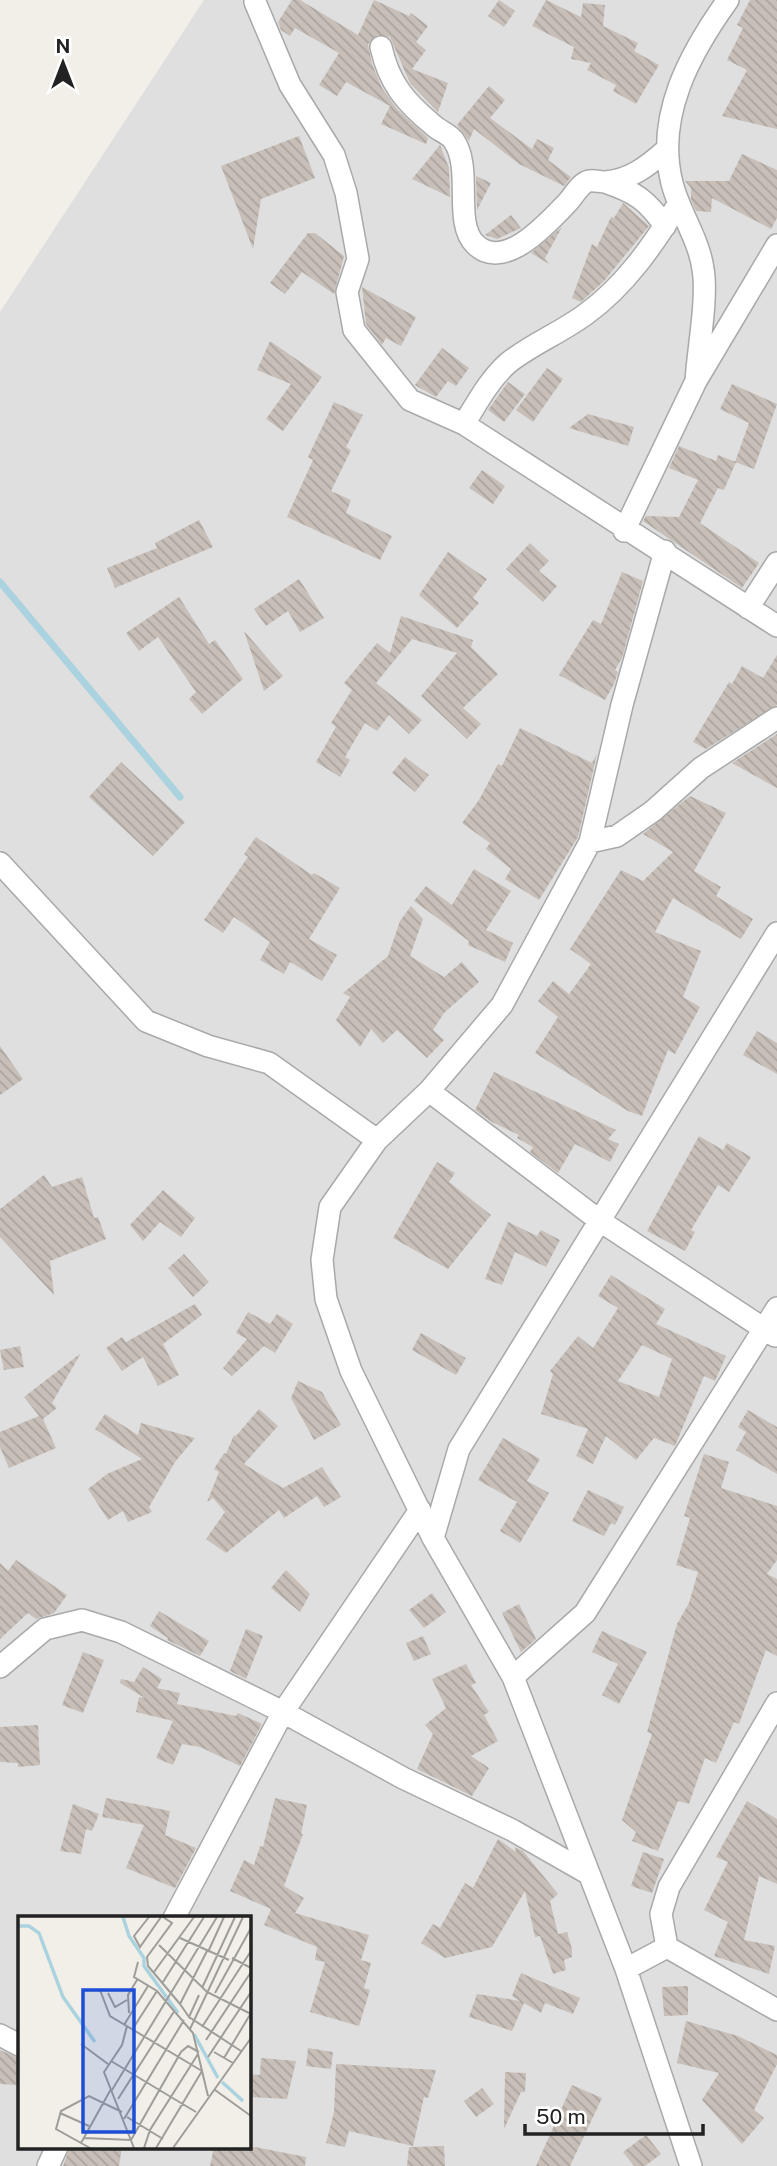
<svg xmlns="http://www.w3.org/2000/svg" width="777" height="2166" font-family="'Public Sans',sans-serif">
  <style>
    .residential { fill: #e0dfdf; fill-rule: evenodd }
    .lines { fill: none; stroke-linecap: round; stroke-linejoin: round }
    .stream { stroke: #aad3df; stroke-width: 7 }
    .building { fill: url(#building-back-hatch); fill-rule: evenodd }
    .minor-casing { stroke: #a9a9a9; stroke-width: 24 }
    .minor { stroke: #fff; stroke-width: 21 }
    .inset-river { fill: none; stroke: #aad3df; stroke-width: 3.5 }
    .inset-road { fill: none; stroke: #9f9d99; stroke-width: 2 }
    .view { fill: #1d4ed8; fill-opacity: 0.15; stroke: #1d4ed8; stroke-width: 3.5 }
    .inset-edge { fill: none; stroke: #222; stroke-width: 3.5 }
  </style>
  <defs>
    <pattern id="building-back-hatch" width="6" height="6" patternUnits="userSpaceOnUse" patternTransform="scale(1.75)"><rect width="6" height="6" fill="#c7bfb8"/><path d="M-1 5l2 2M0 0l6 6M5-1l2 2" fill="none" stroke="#aba49e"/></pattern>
  </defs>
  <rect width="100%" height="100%" fill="#f2efe9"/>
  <path class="residential" d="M204 0H777V2166H0V312ZM19 1918H248V2147H19Z"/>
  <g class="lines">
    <path class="stream" d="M0 582 180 797"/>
  </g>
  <path class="building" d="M292 0H300L358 35 374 0 409 16 411 13 428 26 416 42 426 50 412 69 448 83 438 112 410 83 390 37 377 35 368 44 372 64 382 88 397 109 428 138 426 144 381 124 390 106 346 82 337 96 319 85 339 53 295 28 290 36 281 30 278 22Z
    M499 0 515 11 504 27 488 16Z
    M546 0 581 17 583 3 605 5 603 26 638 43 634 51 659 65 636 104 613 91 616 85 587 70 591 63 571 59 574 47 532 26Z
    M750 0H777V129L722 116 747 70 727 60 743 28 737 25Z
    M489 86 505 100 490 118 532 149 537 139 554 148 548 160 571 177 564 186 519 164 474 129 469 141 457 125Z
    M299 136 315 178 261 199 253 249 221 166Z
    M440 145 449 168 450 197 412 179Z
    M742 154 777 170V218L771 229 712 198 711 212 696 211 691 200V188L685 181H729Z
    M476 176 491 183 477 210V208Z
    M623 203 649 226 604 281 581 302 572 298 592 244 597 247 611 217 614 218Z
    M511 215 521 228 497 239 485 235Z
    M562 227 545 258 549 264 531 253Z
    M308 233H315L344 256 334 294 302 272 285 294 270 283Z
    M362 287 416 317 401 346 386 338 382 345 366 324Z
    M270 341 322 377 283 431 266 419 291 384 257 370Z
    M442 348 469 368 456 386 448 381 436 397 415 385Z
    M547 368 563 379 533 422 516 410Z
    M508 382 525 394 504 422 488 410Z
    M732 384 777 404 754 469 735 462 749 423 720 409Z
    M334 402 363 415 346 447 351 450 331 491 351 500 346 513 392 536 380 560 287 517 313 460 308 457Z
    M588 414 634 427 628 446 569 428Z
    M679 446 716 461 718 455 736 462 724 490 718 488 700 523 759 563 742 588 643 521 646 516 679 517 698 480 669 468Z
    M482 470 505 486 493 504 469 488Z
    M199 520 213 547 115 588 107 568 157 548 155 543Z
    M530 543 549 561 539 571 557 586 543 602 506 569Z
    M448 552 487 579 473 598 479 603 457 628 419 595Z
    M622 572 643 581 622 658 615 670 618 672 614 684 605 700 559 675 593 620 601 624Z
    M299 579 324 618 300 632 288 611 266 626 254 609Z
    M179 597 209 644 215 640 243 679 202 714 189 699 196 692 158 637 139 651 126 633Z
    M401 616 473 640 471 647 498 674 463 708 481 724 467 739 421 696 457 653 412 639 376 683 422 720 409 734 389 715 377 731 365 723 345 757 350 760 340 777 316 762 336 727 331 723 352 690 344 683 377 643 390 653Z
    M244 631 283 676 264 691Z
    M777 655V705L706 749 693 742 729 682 732 684 742 666 763 678Z
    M520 728 592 763 597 754 578 837 539 900 505 879 511 869 486 849 490 843 462 823 479 800 498 764 502 766Z
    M777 734V788L732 763Z
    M405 757 429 775 415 792 392 773Z
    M121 762 185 822 153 856 89 797Z
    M690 796 726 813 694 871 721 887 716 896 753 919 741 939 673 898 655 932 701 951 683 997 700 1007 675 1054 668 1050 642 1116 628 1111 535 1053 558 1017 538 1001 553 981 569 994 591 964 570 949 621 870 643 881 673 852 643 834Z
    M256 837 312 875 314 873 340 888 309 939 337 955 322 981 290 962 284 974 260 960 270 942 234 917 223 933 204 920 248 857 244 854Z
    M474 869 511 891 486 930 513 943 505 962 468 945 469 941 414 901 426 886 452 905Z
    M411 906 423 919 410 956 444 977 462 962 479 982 444 1013 433 1030 444 1040 427 1058 397 1030 383 1043 371 1029 360 1047 336 1020 350 997 343 993 388 956 400 921Z
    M757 1031 777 1043V1074L743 1055Z
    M0 1046 23 1079 0 1095Z
    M494 1072 616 1130 608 1139 619 1144 610 1162 575 1144 558 1173 530 1152 533 1147 517 1138 519 1135 492 1122 475 1110Z
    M699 1136 723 1150 727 1143 751 1157 729 1192 718 1185 691 1230 695 1232 685 1251 647 1231Z
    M437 1162 455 1173 449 1182 491 1215 448 1269 393 1238Z
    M44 1175 52 1187 82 1177 94 1218 98 1217 106 1239 50 1261 54 1295 0 1237V1209Z
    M163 1190 195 1218 181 1237 160 1222 143 1241 130 1225Z
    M508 1222 537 1236 541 1230 560 1240 546 1267 515 1252 502 1285 485 1279Z
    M184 1254 209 1282 193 1297 168 1268Z
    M611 1275 665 1309 656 1324 726 1356 715 1381 704 1376 675 1446 654 1438 636 1460 606 1436 593 1464 576 1456 588 1429 541 1414 553 1374 550 1371 578 1336 593 1348 618 1308 598 1296ZM642 1345 672 1359 659 1397 618 1381Z
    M195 1304 202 1315 163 1344 179 1375 158 1386 143 1357 122 1371 106 1348 122 1337 126 1342Z
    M248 1312 270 1324 277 1314 293 1324 275 1353 264 1346 232 1376 223 1368 247 1339 236 1333Z
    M421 1333 466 1358 456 1375 412 1350Z
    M20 1346 24 1367 4 1370 0 1350Z
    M81 1353 52 1403 57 1408 43 1419 56 1448 9 1468 0 1447V1432L39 1416 24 1397Z
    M298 1381 322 1392 341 1425 314 1440 291 1398Z
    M259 1409 278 1426 244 1464 283 1488 322 1467 341 1497 324 1507 317 1496 284 1518 279 1510 226 1553 206 1539 225 1512 213 1498 207 1502 219 1472 214 1469 224 1453 226 1454 234 1435 236 1436Z
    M748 1410 777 1427V1474L736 1450 746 1432 738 1427Z
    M105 1414 138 1435 141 1423 195 1438 175 1462 149 1507 152 1512 128 1522 123 1511 108 1520 88 1489 107 1474 142 1459 95 1429Z
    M503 1438 540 1459 527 1481 549 1493 520 1543 500 1531 517 1502 478 1480Z
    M704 1454 729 1462 721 1488 777 1506V1560L767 1574 777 1579V1656L766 1650 739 1724 734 1722 716 1763 705 1758 689 1804 678 1801 658 1851 632 1841 636 1832 622 1820 652 1734 647 1732 677 1624 689 1603 698 1572 676 1565 690 1518 684 1516Z
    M588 1490 624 1507 615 1525 611 1523 604 1536 572 1521Z
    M16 1560 67 1595 54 1613 36 1619 28 1613 0 1639V1563L8 1571Z
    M286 1570 310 1594 300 1612 271 1588Z
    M432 1593 446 1612 424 1628 409 1610Z
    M519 1604 536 1639 521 1652 502 1613Z
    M159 1611 209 1641 200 1656 167 1640 168 1638 150 1626Z
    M246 1629 263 1636 246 1679 230 1671Z
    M602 1631 647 1652 619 1704 602 1695 618 1664 592 1652Z
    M423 1636 431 1654 414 1661 406 1643Z
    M83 1652 104 1660 83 1713 62 1705Z
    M466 1664 476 1683 471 1685 489 1712 484 1715 498 1741 471 1756 489 1768 472 1796 417 1769 433 1734 425 1725 446 1708 432 1679Z
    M143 1667 162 1679 157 1688 180 1693 177 1704 236 1716 238 1713 262 1724 240 1766 200 1747 182 1744 173 1765 156 1758 173 1721 136 1712 139 1697 145 1698 120 1683 121 1679 134 1682Z
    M38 1725 40 1765 18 1767V1763L0 1762V1727Z
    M106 1798 170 1811 165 1835 196 1848 175 1888 126 1868 144 1825 102 1817Z
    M275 1798 307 1805 301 1834H303L284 1886 304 1898 295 1913 369 1935 361 1960 371 1963 364 1988 370 1990 359 2026 310 2012 325 1962 315 1960 317 1947 264 1925 271 1909 230 1891 244 1860 254 1865 260 1846 263 1847Z
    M747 1801 777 1819V1884L759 1876 744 1940 775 1946 769 1974 714 1956 728 1922 704 1910 728 1862 716 1857Z
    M73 1804 99 1814 92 1831 86 1829 81 1854 60 1851Z
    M498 1839 516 1852 515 1847 523 1851 558 1894 550 1901 558 1934 567 1932 572 1949V1957L564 1960 566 1970 553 1974 540 1936 535 1937 525 1891 492 1947 445 1958 421 1943 433 1924 440 1928 465 1883 473 1888Z
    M643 1852 664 1859 652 1893 631 1886Z
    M521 1973 580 1998 573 2014 545 2003 541 2013 524 2003 512 2031 469 2017 477 1994 520 2001 512 1996Z
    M688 1986V2015L664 2016 662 1987Z
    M686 2021 738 2036 777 2055V2064L754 2110 764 2118 742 2144 702 2100 719 2073 677 2063Z
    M308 2048 333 2052 331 2069 306 2066Z
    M0 2050 19 2058V2085L0 2084Z
    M261 2058 296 2061 287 2099 248 2097V2074L260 2075Z
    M336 2064 436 2070 428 2098 424 2097 413 2146 349 2131 345 2147 326 2143 334 2112Z
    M505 2072 526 2073 525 2092H521L504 2129Z
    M572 2085 602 2098 570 2166H536Z
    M482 2088 494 2104 476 2117 464 2101Z
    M646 2135 661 2154 645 2166H634L623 2152Z
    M444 2146 445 2166H407L409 2147Z
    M70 2147H122L119 2166H63Z
    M214 2147H255L306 2157 305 2166H210Z"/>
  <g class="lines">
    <defs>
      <path id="minor" d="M255 2 290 85 334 155 346 193 358 259 347 292 354 330 410 400 464 424 777 626
        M381 47C389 83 405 102 433 125 439 131 450 134 454 141 473 169 453 222 475 244 503 273 547 224 567 203 573 197 580 183 589 181 594 180 600 182 605 182 630 180 648 166 666 150
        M605 182C635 192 647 200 665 226
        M696 381C698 349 708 298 703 269 699 239 679 212 672 183 655 116 690 53 728 0
        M464 424C477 403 489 380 508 363 532 344 562 332 586 314 625 286 654 244 679 203
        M624 531 696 381 777 245
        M665 551 622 705 590 842 502 1005 429 1091 377 1140 330 1207 322 1260 326 1299 351 1371 433 1538 513 1677 626 1969 691 2166
        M748 608 777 563
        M590 842 617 836 653 811 701 768 777 718
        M0 863 146 1021 208 1046 269 1063 377 1140
        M429 1091 600 1221 775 1336
        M433 1538 459 1449 777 933
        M0 1667 45 1629 82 1620 121 1632 283 1712 403 1778 512 1830 589 1874
        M513 1677 585 1613 777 1308
        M174 1918 283 1712 420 1510
        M667 1947 661 1914 669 1887 777 1703
        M667 1947 777 2010
        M626 1969 667 1947
        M0 2035 19 2045
        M48 2166 57 2147"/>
    </defs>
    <use href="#minor" class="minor-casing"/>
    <use href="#minor" class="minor"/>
  </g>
  <g transform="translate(18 1916)">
    <rect width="233" height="233" fill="#f2efe9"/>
    <path class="inset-river" d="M105 1 111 20 126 42V50L160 97M0 10H11L21 17 45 81 77 126M176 118 200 162M204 166 225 185"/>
    <path class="inset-road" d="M131 1 116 20 122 31 143 1M145 1 154 7 129 41 130 50 162 88M162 22 211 44M141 29 189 76 233 98M190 36 206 1M214 42 233 52M120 46 116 61 139 75 175 117 190 180M136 56 176 1M145 66 186 1M184 72 217 1M82 74 92 100 184 155M90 77 97 91 109 84M197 77 233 12M181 79 171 101 162 88 189 35M111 97 110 79 119 64M171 101 223 135M106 109 130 70M109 110 104 129 86 156 116 232M184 111 233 35M172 113 225 1M114 114 139 75M188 124 233 56M63 128 90 148M196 136 215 147M190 141 233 76M206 142 233 97M93 145 178 196M94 174 199 1M197 174 233 200M100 183 157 94M42 197 71 210M109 201 145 223M106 203 166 104M66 222 113 224 163 136 170 130 181 136M63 227 93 173M72 232 38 213 43 195 71 180 104 196M126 232 132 214 180 138M138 232 184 155M155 232 233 122"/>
    <path class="view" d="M65 74H116V216H65Z"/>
    <rect width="233" height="233" class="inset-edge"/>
  </g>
  <g transform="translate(63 63)" stroke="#ffffff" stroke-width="5" paint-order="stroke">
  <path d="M0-5L12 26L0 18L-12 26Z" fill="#222222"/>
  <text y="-10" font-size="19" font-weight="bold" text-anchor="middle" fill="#222222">N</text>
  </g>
  <path d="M525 2124v10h178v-10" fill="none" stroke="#222222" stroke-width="3.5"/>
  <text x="536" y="2124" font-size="21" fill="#222222" stroke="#ffffff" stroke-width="5" paint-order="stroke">50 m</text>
</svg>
